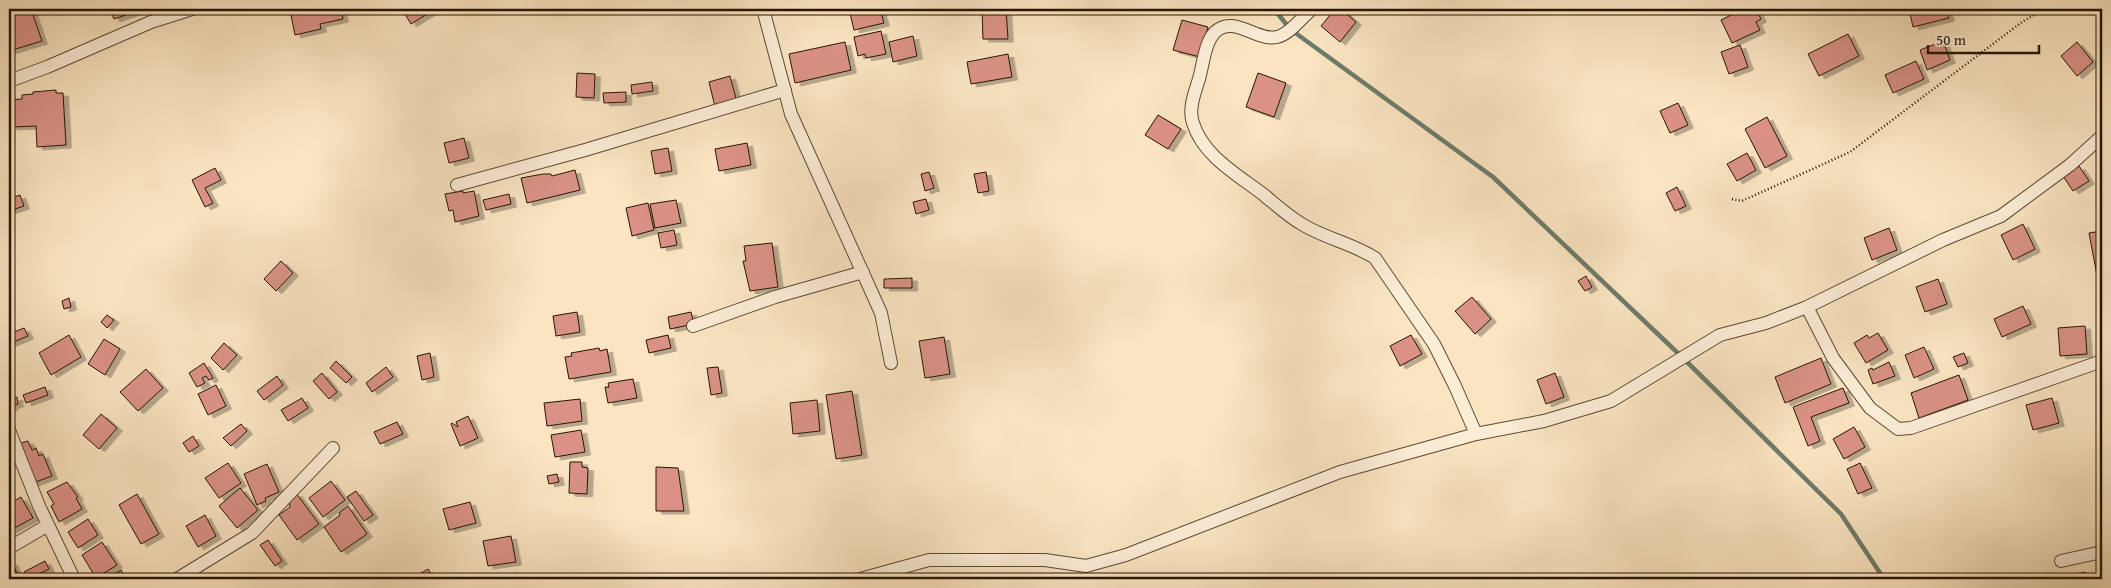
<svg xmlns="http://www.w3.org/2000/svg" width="2111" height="588" font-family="'Gentium Book Plus',serif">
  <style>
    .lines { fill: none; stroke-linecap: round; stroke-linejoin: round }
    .stream { stroke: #6f7b69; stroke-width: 4.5 }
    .building { fill: #da9286; stroke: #261501; filter: url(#shadow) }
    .street-casing { stroke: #5b4931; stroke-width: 14 }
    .path { stroke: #261501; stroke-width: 2.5; stroke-dasharray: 1 2.5; stroke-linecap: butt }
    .street { stroke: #fcedd7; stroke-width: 12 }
  </style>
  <defs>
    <filter id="shadow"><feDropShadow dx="5.5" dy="3" stdDeviation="0" flood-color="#0004"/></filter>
  </defs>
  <rect width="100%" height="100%" fill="#fae4c1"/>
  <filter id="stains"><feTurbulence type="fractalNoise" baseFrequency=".004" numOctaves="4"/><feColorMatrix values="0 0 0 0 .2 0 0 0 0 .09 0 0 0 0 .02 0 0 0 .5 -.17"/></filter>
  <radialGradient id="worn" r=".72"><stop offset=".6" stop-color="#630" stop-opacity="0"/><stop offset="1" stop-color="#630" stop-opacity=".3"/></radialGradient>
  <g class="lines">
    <path class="stream" d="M1274 9 1290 29 1493 177 1683 358 1841 514 1884 579"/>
  </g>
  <path class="building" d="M9 9H31L42 41 9 51Z
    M110 9H144L114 19Z
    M295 9H341L343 19 320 24 321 29 295 35 290 10Z
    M402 9H435L411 24Z
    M849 9H880L884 23 854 30Z
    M982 9H1006L1008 39H983Z
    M1335 9H1341L1356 22 1340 42 1321 26Z
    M1743 9H1750L1751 11 1756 9 1761 19 1756 22 1760 30 1732 43 1721 20Z
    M1909 9H1946L1949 18 1913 27Z
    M1182 20 1208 27 1200 57 1173 50Z
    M881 31 886 54 866 58 865 54 858 56 854 37Z
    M1848 34 1859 56 1819 76 1808 54Z
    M913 36 917 56 893 62 889 42Z
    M1943 41 1950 60 1927 70 1920 50Z
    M845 42 851 70 795 83 789 54Z
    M2077 42 2093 62 2077 76 2061 56Z
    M1740 45 1748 67 1729 74 1721 52Z
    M1008 54 1012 77 971 84 967 62Z
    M1916 61 1924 79 1893 93 1885 75Z
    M577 73 595 74 594 98 576 97Z
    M1258 73 1286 83 1274 117 1246 107Z
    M730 76 737 102 715 107 709 82Z
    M652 82 653 91 632 94 631 85Z
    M56 90V93H63L66 145 37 147 36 126 11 127 9 100 22 99V95L33 94V92Z
    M626 92V102L604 103 603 93Z
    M1678 103 1688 125 1670 133 1660 111Z
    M1158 115 1181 129 1168 149 1145 135Z
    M1767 117 1787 156 1765 168 1745 129Z
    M464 138 469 158 449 163 444 143Z
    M747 143 751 165 719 171 715 149Z
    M668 148 672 171 655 174 651 151Z
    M1747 153 1756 170 1737 181 1727 164Z
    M2079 166 2089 181 2073 191 2063 176Z
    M215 168 221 180 205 188 213 203 205 207 192 180Z
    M575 170 580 190 527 203 521 178 543 174H551L552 176Z
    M929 172 934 188 925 191 921 174Z
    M986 172 989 191 978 193 974 174Z
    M1677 187 1686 206 1675 211 1666 193Z
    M463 191V193L474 191 479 216 455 222 453 210 449 211 445 194Z
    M509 194 511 204 486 210 483 200Z
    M20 195 24 206 9 211V199Z
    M926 199 929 210 916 214 913 202Z
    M676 200 681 223 655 228 650 204Z
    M648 203 654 230 632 236 626 208Z
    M2023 224 2035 249 2013 260 2001 235Z
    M1889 228 1897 250 1872 260 1864 238Z
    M674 230 677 245 661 248 658 233Z
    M2102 231V286H2099L2089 233Z
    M772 243 778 287 750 291 743 261H746L744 246Z
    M281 261 293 273 276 291 264 279Z
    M1586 276 1592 287 1585 291 1578 281Z
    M912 278V288H884V279Z
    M1938 279 1947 304 1925 312 1916 287Z
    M1472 297 1491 319 1475 334 1455 311Z
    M69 298 71 307 64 309 62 301Z
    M2023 306 2031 324 2002 337 1994 319Z
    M577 312 580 332 556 336 553 316Z
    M691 312 694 324 670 329 668 317Z
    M107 315 114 320 107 328 101 322Z
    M2085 326 2087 354 2060 356 2058 328Z
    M24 328 28 336 9 344V334Z
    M1878 333 1888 350 1866 363 1854 343 1867 335 1869 338Z
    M69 335 81 357 51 375 39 353Z
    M668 335 671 348 649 353 646 340Z
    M1411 335 1422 354 1400 366 1390 346Z
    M944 337 950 374 925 378 919 341Z
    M104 339 120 349 105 375 88 364Z
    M224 343 237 355 223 370 211 358Z
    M1924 347 1934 369 1914 378 1905 355Z
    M599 348 600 351 607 349 611 372 569 379 565 357 572 356 571 353Z
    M430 353 434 377 422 380 417 356Z
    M1964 353 1968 363 1958 367 1953 357Z
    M1821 358 1831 384 1785 403 1775 377Z
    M336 361 352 377 346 383 330 368Z
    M1889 362 1895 376 1873 384 1868 370 1872 368 1873 370Z
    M204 363 213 378 209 380 206 376 202 378 205 383 197 387 189 373Z
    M386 367 393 377 372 392 366 383Z
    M718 367 722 393 711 395 707 368Z
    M146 369 163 388 138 411 120 392Z
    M322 373 337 392 329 399 313 381Z
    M1555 373 1564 397 1546 404 1537 380Z
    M1959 375 1968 400 1919 418 1911 393Z
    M277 376 283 385 264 400 257 391Z
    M633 379 637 398 608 403 605 387H609L608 383Z
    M216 385 226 406 208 415 198 394Z
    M45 387 48 395 26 403 23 395Z
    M1843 388 1849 403 1811 417 1820 441 1808 446 1793 407Z
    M852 391 862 455 836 459 826 395Z
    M17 397 18 404 11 406 12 408 9 409V399Z
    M302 398 308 408 288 421 281 410Z
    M2052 398 2059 423 2033 430 2026 405Z
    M580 399 582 421 547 426 544 403Z
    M817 400 820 431 793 434 790 403Z
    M101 414 117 428 99 449 83 435Z
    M468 416 478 438 460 446 451 424 452 423 458 427 456 422Z
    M397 422 403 434 380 444 374 432Z
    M241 424 247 431 231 446 223 438Z
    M1854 427 1865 447 1844 459 1833 439Z
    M581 430 585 452 555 457 551 435Z
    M193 436 199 446 189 452 183 443Z
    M28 441 32 450 36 448 39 456 43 454 52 476 33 483 18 444Z
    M570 462H582V467L588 468 587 494 569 493Z
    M228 463 241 483 219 498 205 478Z
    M1860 463 1872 488 1858 494 1847 469Z
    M267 464 279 492 265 498 266 501 257 505 244 474Z
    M656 467 678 468 684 511H656Z
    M557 474 559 482 549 484 547 476Z
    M331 481 345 500 323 517 309 498Z
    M67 482 78 497 76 498 82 509 59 522 51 506 54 504 47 492Z
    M240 488 258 510 237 528 219 506Z
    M356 491 373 515 364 521 347 497Z
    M296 493 319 524 297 540 279 515 290 507 289 499Z
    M137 494 159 534 141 544 119 505Z
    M21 497 33 518 9 531V504Z
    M470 502 476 523 449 530 443 509Z
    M348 506 367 534 341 552 324 527 340 515 339 513Z
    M205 515 216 536 198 547 186 526Z
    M88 519 98 535 78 548 68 532Z
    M511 536 516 562 488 566 483 541Z
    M268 540 282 561 275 566 260 545Z
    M102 542 117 565 96 578 82 555Z
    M45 561 49 569 28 579 24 572Z
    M12 562 19 578 9 579V563Z
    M428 569 434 579H411Z
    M121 570 126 579H106Z
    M2085 572 2087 579H2053Z
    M516 573 517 579H490L489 578Z"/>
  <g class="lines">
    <defs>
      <path id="street" d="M763 9 791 114 881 313 891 363
        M1312 9C1302 17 1290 34 1277 37 1257 42 1234 14 1215 32 1205 42 1203 65 1199 79 1195 92 1188 109 1193 123 1203 156 1238 175 1264 195 1275 204 1287 215 1300 223 1323 238 1352 243 1375 258L1434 344 1455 386 1476 434
        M9 81 47 67 151 22 192 9
        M457 185 585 150 785 90
        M1807 307 1833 358 1870 408 1898 429 1911 428 2102 361
        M693 326 775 297 863 272
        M9 430 39 506 74 579
        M9 548 48 525
        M2061 561 2102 552
        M177 579 252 533 333 448
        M860 579 929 560H1045L1086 566 1126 555 1340 472 1476 434 1544 421 1611 401 1720 335 1766 323 1807 307 1943 240 2001 216 2070 165 2102 136"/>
    </defs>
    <use href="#street" class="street-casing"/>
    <path class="path" d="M1860 9H1875
      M1732 199 1742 201 1850 152 2022 22 2044 9"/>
    <use href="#street" class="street"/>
  </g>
  <rect width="2111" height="588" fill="none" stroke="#fae4c1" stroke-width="30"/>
  <rect x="10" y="10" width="2091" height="568" fill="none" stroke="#261501" stroke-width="2.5"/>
  <rect x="15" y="15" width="2081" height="558" fill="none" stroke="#261501"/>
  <path d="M1928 45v8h111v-8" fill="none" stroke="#261501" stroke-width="2.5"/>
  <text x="1936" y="45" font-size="15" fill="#261501" stroke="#fcedd7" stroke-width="4" paint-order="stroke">50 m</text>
  <rect width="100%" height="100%" filter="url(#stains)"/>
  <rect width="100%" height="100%" fill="url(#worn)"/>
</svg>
